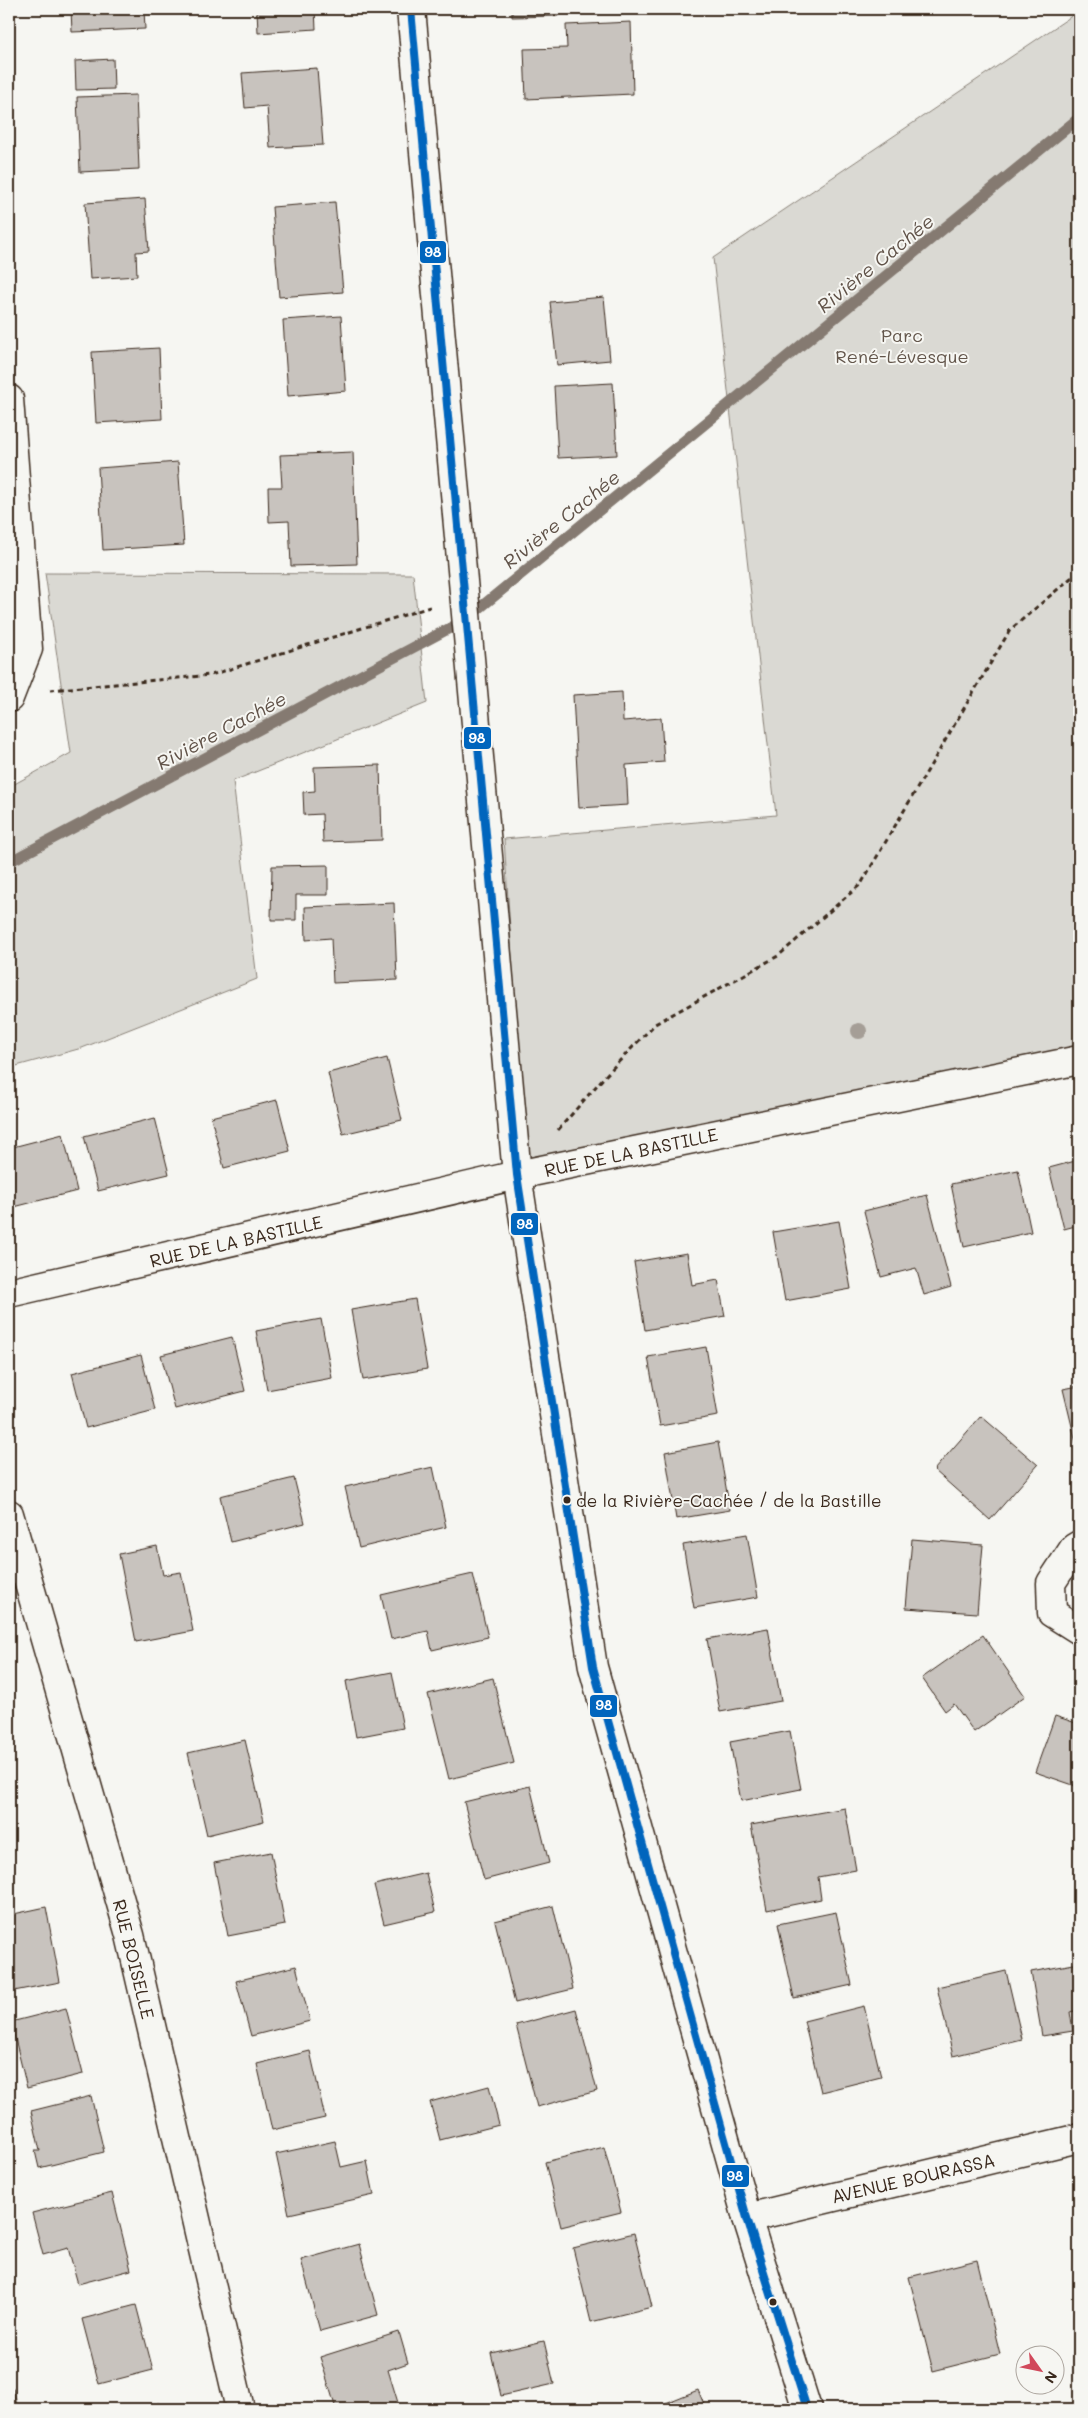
<svg xmlns="http://www.w3.org/2000/svg" width="1088" height="2418" font-family="Mali,sans-serif">
  <style>
    .green { fill: #dad9d3; stroke: #8a8278 }
    .lines { fill: none; stroke-linecap: round; stroke-linejoin: round }
    .stream { stroke: #857a71; stroke-width: 11 }
    .building { fill: #c8c3be; stroke: #3b2a1e }
    .street-casing { stroke: #3b2a1e; stroke-width: 31 }
    .secondary-casing { stroke: #3b2a1e; stroke-width: 31 }
    .path { stroke: #3b2a1e; stroke-width: 3; stroke-dasharray: 5 4; stroke-linecap: butt }
    .street { stroke: #f6f6f2; stroke-width: 28 }
    .secondary { stroke: #f6f6f2; stroke-width: 28 }
    .bus-1-casing { stroke: #f6f6f2; stroke-width: 11 }
    .bus-1 { stroke: #0065bd; stroke-width: 8 }
    .tree { fill: #a59e96 }
    .bus-dot { fill: #3b2a1e; stroke: #f6f6f2; stroke-width: 2 }
    .labels { text-anchor: middle; dominant-baseline: central; stroke-width: 4; stroke-linejoin: round; paint-order: stroke }
    .bus-label { font-size: 17px; fill: #3b2a1e; stroke: #f6f6f2; text-anchor: start }
    .park-label { font-size: 18px; fill: #63564b; stroke: #f6f6f2 }
    .street-label { font-size: 18px; fill: #3b2a1e; stroke: #f6f6f2 }
    .water-label { font-size: 19px; font-style: italic; fill: #605248; stroke: #f6f6f2 }
    .line-badge { stroke: #f6f6f2; stroke-width: 2 }
    .badge-label { font-size: 14px; text-anchor: middle; font-weight: bold; fill: #fff }
  </style>
  <rect width="100%" height="100%" fill="#f6f6f2"/>
  <filter id="ink" filterUnits="userSpaceOnUse"><feTurbulence type="fractalNoise" baseFrequency=".02" numOctaves="2"/><feDisplacementMap in="SourceGraphic" scale="10" xChannelSelector="R" yChannelSelector="G"/><feConvolveMatrix kernelMatrix="1 2 1 2 8 2 1 2 1" color-interpolation-filters="sRGB"/></filter>
  <g filter="url(#ink)">
    <path class="green" d="M1079 11V1049L526 1166 504 839 776 815 713 258Z
      M45 573 413 574 427 703 233 781 257 979 82 1048 9 1068V787L71 753Z"/>
    <g class="lines">
      <path class="stream" d="M9 862 465 620 1079 118
        M9 2391 13 2409"/>
    </g>
    <path class="building" d="M71 9H144L145 29 72 32Z
      M257 9H315L316 29 258 33Z
      M512 9H558V16L512 17Z
      M631 22 633 94 526 99 524 49 567 48 566 25Z
      M113 59 114 89 76 90 75 61Z
      M317 68 323 145 270 148 267 106 245 108 242 73Z
      M136 95 139 169 80 172 77 97Z
      M145 199 149 251 136 252 137 276 90 279 85 203Z
      M335 202 343 292 279 297 272 207Z
      M604 297 610 360 557 365 550 302Z
      M341 316 346 391 288 396 283 320Z
      M159 348 162 419 96 423 92 352Z
      M613 383 617 455 558 458 554 386Z
      M353 452 357 564 291 566 289 521 269 522 268 487H282L280 455Z
      M178 462 184 545 103 550 98 468Z
      M622 692 623 721 661 718 664 762 626 765 628 805 579 808 573 695Z
      M380 765 382 840 323 842 322 814 304 815 303 792 315 791 314 767Z
      M328 865V895H296V920H271L272 866Z
      M394 903 397 980 333 983 331 938 306 940 305 907Z
      M387 1058 402 1120 343 1134 328 1073Z
      M277 1100 290 1151 224 1168 211 1117Z
      M155 1118 169 1174 98 1191 84 1136Z
      M63 1134 77 1191 10 1208 9 1148Z
      M1079 1160V1225L1064 1229 1049 1168Z
      M1018 1170 1031 1232 964 1247 951 1184Z
      M927 1195 951 1287 924 1295 916 1268 881 1277 864 1211Z
      M839 1221 851 1289 785 1301 773 1232Z
      M687 1253 692 1285 718 1280 725 1316 645 1330 634 1262Z
      M415 1299 427 1369 363 1380 351 1310Z
      M321 1319 332 1378 267 1390 256 1331Z
      M232 1337 245 1391 175 1409 161 1355Z
      M706 1347 718 1416 660 1426 648 1357Z
      M141 1355 155 1410 86 1428 72 1373Z
      M1079 1386V1447H1077L1063 1389Z
      M981 1416 1038 1465 990 1520 934 1470Z
      M718 1442 730 1510 676 1519 665 1452Z
      M433 1467 446 1527 359 1548 345 1487Z
      M294 1478 305 1523 231 1542 220 1496Z
      M747 1534 758 1597 694 1608 683 1545Z
      M912 1539 983 1545 977 1613 906 1608Z
      M157 1546 163 1575 181 1572 193 1631 136 1642 119 1554Z
      M473 1574 488 1637 432 1650 428 1631 391 1639 381 1595Z
      M768 1628 781 1701 720 1712 707 1639Z
      M983 1635 1025 1696 974 1732 954 1704 945 1711 922 1678Z
      M392 1672 403 1728 356 1737 346 1681Z
      M493 1678 514 1763 449 1779 428 1694Z
      M1055 1716 1079 1724V1787L1035 1772Z
      M790 1731 801 1789 741 1801 730 1742Z
      M245 1740 264 1821 207 1835 188 1753Z
      M530 1786 549 1863 484 1880 464 1802Z
      M845 1808 856 1870 818 1877 821 1899 767 1910 751 1825Z
      M271 1852 285 1925 228 1936 214 1863Z
      M426 1873 435 1912 384 1924 374 1885Z
      M553 1906 573 1989 515 2003 495 1921Z
      M46 1907 60 1982 9 1992V1915Z
      M836 1912 852 1985 794 1998 778 1924Z
      M1079 1963V2010L1070 2012 1073 2031 1042 2036 1031 1972Z
      M296 1966 310 2021 251 2036 236 1981Z
      M1006 1971 1022 2039 953 2056 937 1987Z
      M864 2006 881 2077 821 2092 804 2021Z
      M66 2008 83 2074 27 2088 11 2022Z
      M576 2009 597 2091 537 2107 516 2025Z
      M310 2051 325 2118 272 2130 257 2064Z
      M489 2086 499 2125 440 2140 430 2102Z
      M91 2096 104 2152 39 2168 35 2151H40L31 2111Z
      M335 2141 341 2167 367 2161 374 2195 289 2214 276 2154Z
      M604 2147 621 2212 561 2227 545 2162Z
      M112 2193 131 2270 78 2284 68 2248 43 2255 32 2213Z
      M634 2233 652 2307 591 2322 573 2248Z
      M359 2244 378 2315 320 2331 301 2260Z
      M977 2260 1000 2354 933 2371 909 2277Z
      M136 2305 153 2370 99 2384 82 2319Z
      M399 2332 408 2363 388 2370 399 2406 388 2409H336L320 2357Z
      M544 2341 554 2384 501 2396 491 2353Z
      M698 2390 706 2409H651Z
      M159 2403 160 2409H130Z"/>
    <g class="lines">
      <defs>
        <path id="street" d="M9 399 28 649 9 698
          M9 1293 517 1175 1079 1060
          M9 1514 130 1935 240 2409
          M1079 1545 1074 1548 1051 1583 1052 1613 1079 1630
          M747 2218 1079 2138"/>
        <path id="secondary" d="M411 9 517 1175 593 1667 747 2218 807 2409"/>
      </defs>
      <use href="#street" class="street-casing"/>
      <use href="#secondary" class="secondary-casing"/>
      <path class="path" d="M50 690 211 675 430 607
        M558 1130 605 1076 655 1024 778 956 861 884 1010 630 1071 578 1079 576"/>
      <use href="#street" class="street"/>
      <use href="#secondary" class="secondary"/>
      <defs>
        <path id="bus-1" d="M411 9 517 1175 593 1667 747 2218 807 2409"/>
      </defs>
      <use href="#bus-1" class="bus-1-casing"/>
      <use href="#bus-1" class="bus-1"/>
    </g>
    <circle class="tree" cx="859" cy="1031" r="8"/>
  </g>
  <g class="bus-dot">
    <circle cx="567" cy="1500" r="4.5"/>
    <circle cx="773" cy="2302" r="4.5"/>
  </g>
  <g class="labels">
    <g class="bus-label">
      <text x="576" y="1500">de la Rivière-Cachée / de la Bastille</text>
    </g>
    <g class="park-label">
      <text x="902" y="335">Parc<tspan x="902" dy="21">René-Lévesque</tspan></text>
    </g>
    <g class="street-label">
      <text transform="translate(631 1152) rotate(-12)">RUE DE LA BASTILLE</text>
      <text transform="translate(236 1241) rotate(-13)">RUE DE LA BASTILLE</text>
      <text transform="translate(134 1959) rotate(76)">RUE BOISELLE</text>
      <text transform="translate(913 2178) rotate(-13)">AVENUE BOURASSA</text>
    </g>
    <g class="water-label">
      <text transform="translate(875 263) rotate(-39)">Rivière Cachée</text>
      <text transform="translate(561 519) rotate(-39)">Rivière Cachée</text>
      <text transform="translate(221 730) rotate(-28)">Rivière Cachée</text>
    </g>
  </g>
  <g class="line-badge">
    <rect x="419" y="240" width="28" height="24" rx="5" fill="#0065bd"/>
    <rect x="463" y="726" width="29" height="24" rx="5" fill="#0065bd"/>
    <rect x="510" y="1212" width="29" height="24" rx="5" fill="#0065bd"/>
    <rect x="589" y="1694" width="29" height="24" rx="5" fill="#0065bd"/>
    <rect x="721" y="2164" width="29" height="24" rx="5" fill="#0065bd"/>
  </g>
  <g class="badge-label">
    <text x="433" y="257">98</text>
    <text x="477" y="743">98</text>
    <text x="525" y="1229">98</text>
    <text x="604" y="1710">98</text>
    <text x="735" y="2181">98</text>
  </g>
  <rect width="1088" height="2418" fill="none" stroke="#f6f6f2" stroke-width="30"/>
  <rect x="15" y="15" width="1058" height="2388" fill="none" stroke="#3b2a1e" stroke-width="2" filter="url(#ink)"/>
  <g transform="translate(1040 2370) rotate(123)"><circle r="24" fill="#f6f6f2" stroke="#aba49d"/>
  <path d="M0-4L9 19L0 12L-9 19Z" fill="#d1495b"/>
  <text y="-8" font-size="14" font-weight="bold" text-anchor="middle" fill="#3b2a1e">N</text>
  </g>
</svg>
